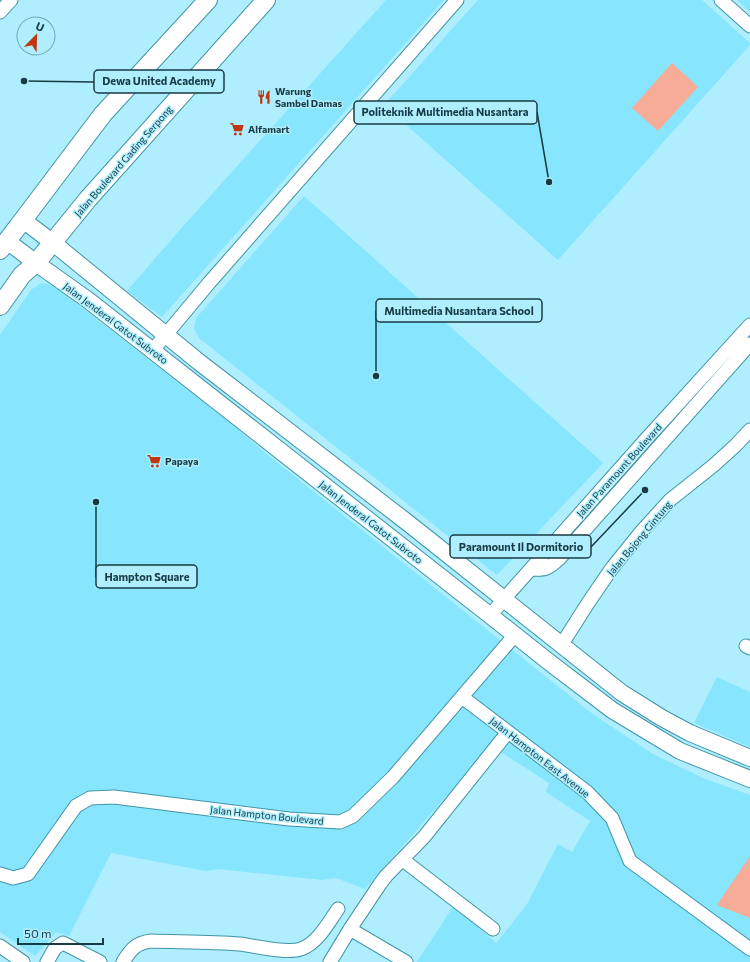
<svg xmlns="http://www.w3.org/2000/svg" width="750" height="962" font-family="Commissioner,sans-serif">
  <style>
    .built { fill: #87e5fd }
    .green { fill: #f7ac98 }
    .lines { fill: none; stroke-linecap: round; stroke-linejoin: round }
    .minor-casing { stroke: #4094a7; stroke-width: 15 }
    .tertiary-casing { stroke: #4094a7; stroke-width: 18 }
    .secondary-casing { stroke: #4094a7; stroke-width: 20 }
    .minor { stroke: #fff; stroke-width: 13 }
    .tertiary { stroke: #fff; stroke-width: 16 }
    .secondary { stroke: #fff; stroke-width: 18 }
    .labels { text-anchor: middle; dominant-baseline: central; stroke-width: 3; stroke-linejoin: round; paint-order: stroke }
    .poi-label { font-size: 10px; font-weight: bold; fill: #183b43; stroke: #aeeeff; text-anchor: start }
    .street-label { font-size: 10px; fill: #183b43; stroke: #aeeeff }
    .leader { fill: none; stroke: #183b43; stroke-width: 1.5 }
    .callout-dot { fill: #183b43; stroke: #aeeeff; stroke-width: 1.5 }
    .callout { fill: #aeeeff; stroke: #183b43; stroke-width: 1.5 }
    .callout-label { font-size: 11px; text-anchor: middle; font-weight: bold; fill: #183b43 }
  </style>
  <rect width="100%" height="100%" fill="#aeeeff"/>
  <path class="built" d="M386 0H444L162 317 127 291 178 232Z
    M478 0H702L750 43V45L558 260 384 105Z
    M737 0H750V12Z
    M304 196 603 463 497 575 199 338 194 329 196 318Z
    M41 283 53 285 234 426 269 456 594 715 653 754 703 778 750 795V962H417L454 905 496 943 510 926 527 904 558 844 572 852 590 821 546 792 549 783 501 752 494 742 365 889 336 878 322 880 218 869 206 871 111 853 69 936 56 932 35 956 0 932V335L31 290Z
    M717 677 750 692V747L694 723Z"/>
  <path class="green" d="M672 63 698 87 658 131 632 108Z
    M750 856V918L717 905Z"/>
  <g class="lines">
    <defs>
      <path id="minor" d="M721 0 750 26
        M0 12 11 0
        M153 350 209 283 457 0
        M531 569C545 570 548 569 559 559L750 344
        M490 616 504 599 648 437 750 325
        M562 644 588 603 612 568 641 532 670 500 714 465 736 445 750 430
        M746 646 750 648
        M462 697 587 792 612 818 630 861 750 949
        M403 860 493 929
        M0 874 13 878 28 874 76 806 90 798 114 797 289 819 340 822 353 816 393 777 515 635
        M350 929 406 962
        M0 946 23 962
        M47 962 55 948 63 943 100 962
        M123 962C131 949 136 943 151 941 181 942 211 942 240 944 255 946 287 954 301 949 318 943 328 923 338 909
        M330 962 350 929 380 884 386 876 424 837 508 732"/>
      <path id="tertiary" d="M23 220 52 242 199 362 408 523 622 693 662 718 690 733 750 758
        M7 241 36 263 88 300 515 635 549 662 612 710 680 751 750 779"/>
      <path id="secondary" d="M0 250 23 220 103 114 208 0
        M0 306 22 275 36 263 88 199 266 0"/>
    </defs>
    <use href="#minor" class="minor-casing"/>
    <use href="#tertiary" class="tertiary-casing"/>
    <use href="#secondary" class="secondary-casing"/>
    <use href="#minor" class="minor"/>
    <use href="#tertiary" class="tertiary"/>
    <use href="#secondary" class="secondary"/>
  </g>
  <defs>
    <symbol id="restaurant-bare" viewBox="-9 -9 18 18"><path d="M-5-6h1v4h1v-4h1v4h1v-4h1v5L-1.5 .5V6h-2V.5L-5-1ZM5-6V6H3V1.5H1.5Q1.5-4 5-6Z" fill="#c0370d" stroke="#aeeeff" stroke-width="2.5" paint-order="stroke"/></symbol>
    <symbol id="supermarket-bare" viewBox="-9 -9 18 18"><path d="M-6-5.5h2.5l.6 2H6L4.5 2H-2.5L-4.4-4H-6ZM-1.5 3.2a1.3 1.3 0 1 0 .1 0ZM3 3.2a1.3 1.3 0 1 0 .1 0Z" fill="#c0370d" stroke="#aeeeff" stroke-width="2.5" paint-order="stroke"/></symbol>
  </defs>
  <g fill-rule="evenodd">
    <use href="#restaurant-bare" x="254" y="87" width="20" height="20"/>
    <use href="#supermarket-bare" x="227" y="119" width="20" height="20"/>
    <use href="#supermarket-bare" x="144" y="451" width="20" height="20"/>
  </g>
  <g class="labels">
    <g class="poi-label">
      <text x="275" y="91">Warung<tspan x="275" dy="12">Sambel Damas</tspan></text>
      <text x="248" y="129">Alfamart</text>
      <text x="165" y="461">Papaya</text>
    </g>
    <g class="street-label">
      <text transform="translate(123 161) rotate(-49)">Jalan Boulevard Gading Serpong</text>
      <text transform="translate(116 323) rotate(37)">Jalan Jenderal Gatot Subroto</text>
      <text transform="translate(619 470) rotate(-48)">Jalan Paramount Boulevard</text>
      <text transform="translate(371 522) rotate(38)">Jalan Jenderal Gatot Subroto</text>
      <text transform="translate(639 538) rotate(-50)">Jalan Bojong Gintung</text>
      <text transform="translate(540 757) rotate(38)">Jalan Hampton East Avenue</text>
      <text transform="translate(267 815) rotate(6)">Jalan Hampton Boulevard</text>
    </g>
  </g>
  <path class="leader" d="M24 81L94 82M549 182L537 112M376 376L376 311M645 490L591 547M96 502L96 577"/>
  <g class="callout-dot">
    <circle cx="24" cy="81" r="4"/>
    <circle cx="549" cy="182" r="4"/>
    <circle cx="376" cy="376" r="4"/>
    <circle cx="645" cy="490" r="4"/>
    <circle cx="96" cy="502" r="4"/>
  </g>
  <g class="callout">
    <rect x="94" y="70" width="130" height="23" rx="4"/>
    <rect x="354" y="101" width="183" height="23" rx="4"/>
    <rect x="376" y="299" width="166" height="23" rx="4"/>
    <rect x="450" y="535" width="141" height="23" rx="4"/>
    <rect x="96" y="565" width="101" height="23" rx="4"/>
  </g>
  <g class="callout-label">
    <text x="159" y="85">Dewa United Academy</text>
    <text x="445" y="116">Politeknik Multimedia Nusantara</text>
    <text x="459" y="315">Multimedia Nusantara School</text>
    <text x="521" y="551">Paramount Il Dormitorio</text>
    <text x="147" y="581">Hampton Square</text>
  </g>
  <g transform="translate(36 36) rotate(23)"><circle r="19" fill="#aeeeff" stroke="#72a6b4"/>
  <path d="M0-3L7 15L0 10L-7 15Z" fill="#c0370d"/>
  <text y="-6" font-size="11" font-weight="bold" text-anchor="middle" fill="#183b43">U</text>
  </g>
  <path d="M18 938v6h85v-6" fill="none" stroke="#183b43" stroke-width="2"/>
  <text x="24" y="938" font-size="12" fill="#183b43" stroke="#aeeeff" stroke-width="3" paint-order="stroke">50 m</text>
</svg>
